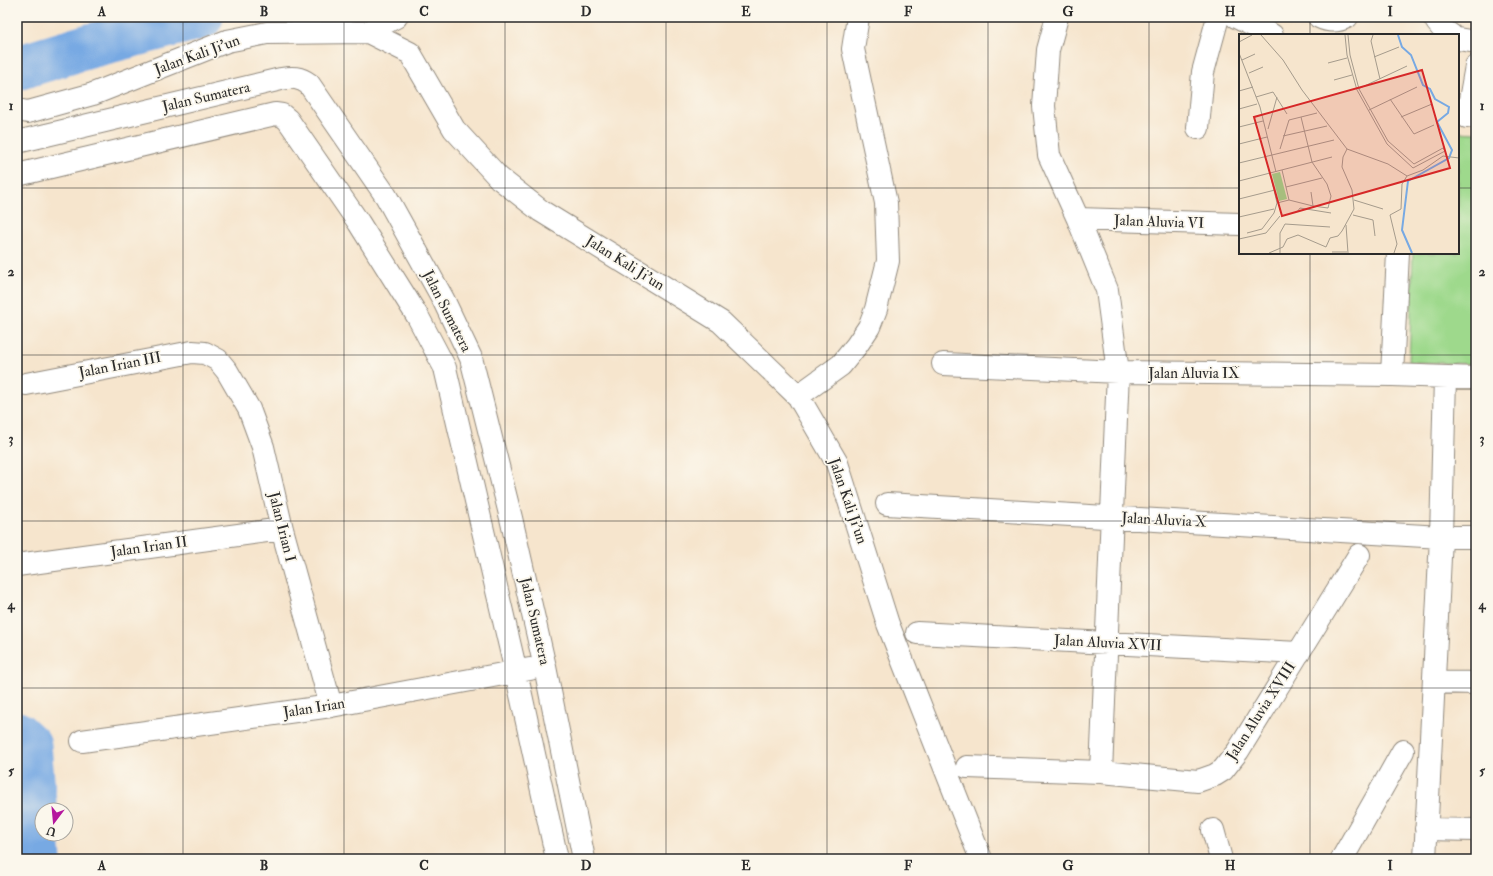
<svg xmlns="http://www.w3.org/2000/svg" width="1493" height="876" font-family="'IM FELL Double Pica',serif">
  <style>
    .green { fill: #9ed98c; stroke: #64825c }
    .lines { fill: none; stroke-linecap: round; stroke-linejoin: round }
    .river { stroke: #77a9e3; stroke-width: 45 }
    .building { fill: #f0a385 }
    .minor-casing { stroke: #90887c; stroke-width: 24 }
    .minor { stroke: #fff; stroke-width: 22 }
    .grid { fill: none; stroke: #2b2b2b; stroke-width: 1; stroke-opacity: 0.55 }
    .labels { text-anchor: middle; dominant-baseline: central; stroke-width: 3.5; stroke-linejoin: round; paint-order: stroke }
    .street-label { font-size: 15px; fill: #2b2b2b; stroke: #fbf7ec }
    .inset-river { fill: none; stroke: #77a9e3; stroke-width: 2 }
    .inset-road { fill: none; stroke: #a59b8c; stroke-width: 1 }
    .view { fill: #d62828; fill-opacity: 0.15; stroke: #d62828; stroke-width: 2 }
    .inset-edge { fill: none; stroke: #2b2b2b; stroke-width: 2 }
    .neatline { fill: none; stroke: #2b2b2b; stroke-width: 1.5 }
    .grid-label { font-size: 13px; text-anchor: middle; font-weight: bold; fill: #2b2b2b }
  </style>
  <rect width="100%" height="100%" fill="#fbf7ec"/>
  <filter id="ink" filterUnits="userSpaceOnUse"><feTurbulence type="fractalNoise" baseFrequency=".025" numOctaves="2"/><feDisplacementMap in="SourceGraphic" scale="8" xChannelSelector="R" yChannelSelector="G"/><feConvolveMatrix kernelMatrix="1 2 1 2 8 2 1 2 1" color-interpolation-filters="sRGB"/></filter>
  <filter id="wash" filterUnits="userSpaceOnUse"><feTurbulence type="fractalNoise" baseFrequency=".012" numOctaves="4" result="noise"/><feDisplacementMap in="SourceGraphic" scale="16" xChannelSelector="R" yChannelSelector="G"/><feGaussianBlur stdDeviation="0.9" result="paint"/><feColorMatrix in="noise" values="0 0 0 0 0 0 0 0 0 0 0 0 0 0 0 0 0 1.4 0 .05"/><feComposite in="paint" operator="in"/></filter>
  <g filter="url(#wash)">
    <rect width="100%" height="100%" fill="#f6e5cd"/>
    <path class="green" d="M1458 132 1476 133V364L1409 362 1413 253H1458Z"/>
    <g class="lines">
      <path class="river" d="M17 68 86 47 201 17
        M17 734 29 745 39 859"/>
    </g>
    <g id="blocks">
      <path class="building" d="M17 827 21 830 22 859H17Z"/>
    </g>
  </g>
  <g filter="url(#ink)">
    <use href="#blocks" fill-opacity="0" stroke="#90887c" stroke-width="1"/>
    <g class="lines">
      <defs>
        <path id="minor" d="M1057 17 1048 50 1044 106 1049 155 1078 219 1107 290 1118 372 1101 772
          M1236 17 1272 35
          M1319 17C1329 22 1337 22 1347 17
          M1434 17C1438 25 1444 31 1451 35
          M368 32 396 17
          M1458 39 1470 41 1476 40
          M17 110 28 112 93 94 227 41 267 33 368 32 410 53 454 129 499 178 541 211 721 322 798 396 837 463 888 624 981 859
          M1467 117 1476 66
          M1198 128 1203 72 1218 17
          M17 142 281 79C292 77 300 77 309 84L386 196 443 299 471 358 511 518 545 667 584 859
          M17 175 275 114 282 115 288 120 359 223 418 317 445 368 516 672 557 859
          M1078 219 1240 224
          M943 364 1118 372 1392 375 1476 378
          M1392 375 1398 253
          M26 384 192 352 205 353 218 360 227 371 249 409 263 447 282 529 331 706
          M798 396 841 365 857 345 869 327 876 309 888 261 886 203 853 49 858 17
          M887 504 1441 537H1476
          M17 565 282 529
          M917 633 1299 653
          M1434 682 1476 683
          M82 741 331 706 530 669
          M967 767 1101 772 1198 781 1215 775 1223 770 1238 751 1359 555
          M1426 829 1476 830
          M1213 830 1221 859
          M1342 859 1403 751
          M1425 859 1441 537 1445 377"/>
      </defs>
      <use href="#minor" class="minor-casing"/>
      <use href="#minor" class="minor"/>
    </g>
  </g>
  <path class="grid" d="M183 17V859M344 17V859M505 17V859M666 17V859M827 17V859M988 17V859M1149 17V859M1310 17V35M17 188H1240M1458 188H1476M1310 253V859M17 355H1476M17 521H1476M17 688H1476"/>
  <g class="labels">
    <g class="street-label">
      <text transform="translate(197 55) rotate(-20)">Jalan Kali Ji'un</text>
      <text transform="translate(206 97) rotate(-13)">Jalan Sumatera</text>
      <text transform="translate(1159 222) rotate(2)">Jalan Aluvia VI</text>
      <text transform="translate(625 263) rotate(32)">Jalan Kali Ji'un</text>
      <text transform="translate(447 311) rotate(63)">Jalan Sumatera</text>
      <text transform="translate(120 365) rotate(-11)">Jalan Irian III</text>
      <text x="1194" y="373">Jalan Aluvia IX</text>
      <text transform="translate(848 501) rotate(71)">Jalan Kali Ji'un</text>
      <text transform="translate(1164 520) rotate(3)">Jalan Aluvia X</text>
      <text transform="translate(282 527) rotate(76)">Jalan Irian I</text>
      <text transform="translate(149 547) rotate(-8)">Jalan Irian II</text>
      <text transform="translate(535 621) rotate(77)">Jalan Sumatera</text>
      <text transform="translate(1108 643) rotate(3)">Jalan Aluvia XVII</text>
      <text transform="translate(314 708) rotate(-9)">Jalan Irian</text>
      <text transform="translate(1261 711) rotate(-57)">Jalan Aluvia XVIII</text>
    </g>
  </g>
  <g transform="translate(1239 34)">
    <rect width="220" height="220" fill="#f6e5cd"/>
    <path d="M41 138 48 165 40 167 33 140Z" fill="#9ed98c"/>
    <path class="inset-river" d="M159 1 163 13 172 21 184 51 191 55 196 65 210 73 209 79 198 88 213 116 210 124 169 147 163 196 173 219"/>
    <path class="inset-road" d="M22 1 44 26 63 56 108 115 149 130 168 142 184 136 204 122 220 124M106 1 108 21 118 56 148 110 174 134 206 117 204 114 175 130 149 107 120 55 111 21 109 1M134 1 132 7 141 45M0 8 13 1M0 19 21 73 37 138M135 23 160 13M3 26 16 20M89 29 108 24M10 39 24 33M95 46 113 41M119 55 168 32M0 57 14 53M17 63 34 58 48 80M151 65 175 100 195 91M0 75 18 70M130 76 178 53M62 83 73 128 88 150 92 162 89 174 74 172M162 83 193 70M0 93 24 87M29 95 38 63M44 102 88 92M0 110 28 103M41 115 50 86 78 79M0 129 95 106M43 136 50 166M0 147 93 123M47 153 83 144M0 165 36 156M50 166 74 172 72 158M115 166 144 175M38 169 50 166M58 178 61 174 92 179M114 181 134 186 136 202M0 183 35 175M107 191 109 219M8 199 23 195 35 179 38 169 31 139M0 205 27 199 41 182M93 218H108M30 219 44 213 48 205 59 201 87 213 91 204 99 202 103 197 115 175 113 156 103 133 104 123 108 115M41 219V199L46 190 91 193M155 219 158 210 151 181 162 175 163 150 168 142"/>
    <path class="view" d="M183 36 211 134 43 182 15 83Z"/>
    <rect width="220" height="220" class="inset-edge"/>
  </g>
  <rect width="1493" height="876" fill="none" stroke="#fbf7ec" stroke-width="44"/>
  <g transform="translate(54 822) rotate(196)"><circle r="19" fill="#fbf7ec" stroke="#a8a59f"/>
  <path d="M0-3L7 15L0 10L-7 15Z" fill="#b5179e"/>
  <text y="-6" font-size="11" font-weight="bold" text-anchor="middle" fill="#2b2b2b">U</text>
  </g>
  <rect x="22" y="22" width="1449" height="832" class="neatline"/>
  <g class="grid-label">
    <text x="102" y="16">A</text>
    <text x="264" y="16">B</text>
    <text x="424" y="16">C</text>
    <text x="586" y="16">D</text>
    <text x="746" y="16">E</text>
    <text x="908" y="16">F</text>
    <text x="1068" y="16">G</text>
    <text x="1230" y="16">H</text>
    <text x="1390" y="16">I</text>
    <text x="11" y="110">1</text>
    <text x="1482" y="110">1</text>
    <text x="11" y="276">2</text>
    <text x="1482" y="276">2</text>
    <text x="11" y="443">3</text>
    <text x="1482" y="443">3</text>
    <text x="11" y="609">4</text>
    <text x="1482" y="609">4</text>
    <text x="11" y="775">5</text>
    <text x="1482" y="775">5</text>
    <text x="102" y="870">A</text>
    <text x="264" y="870">B</text>
    <text x="424" y="870">C</text>
    <text x="586" y="870">D</text>
    <text x="746" y="870">E</text>
    <text x="908" y="870">F</text>
    <text x="1068" y="870">G</text>
    <text x="1230" y="870">H</text>
    <text x="1390" y="870">I</text>
  </g>
</svg>
